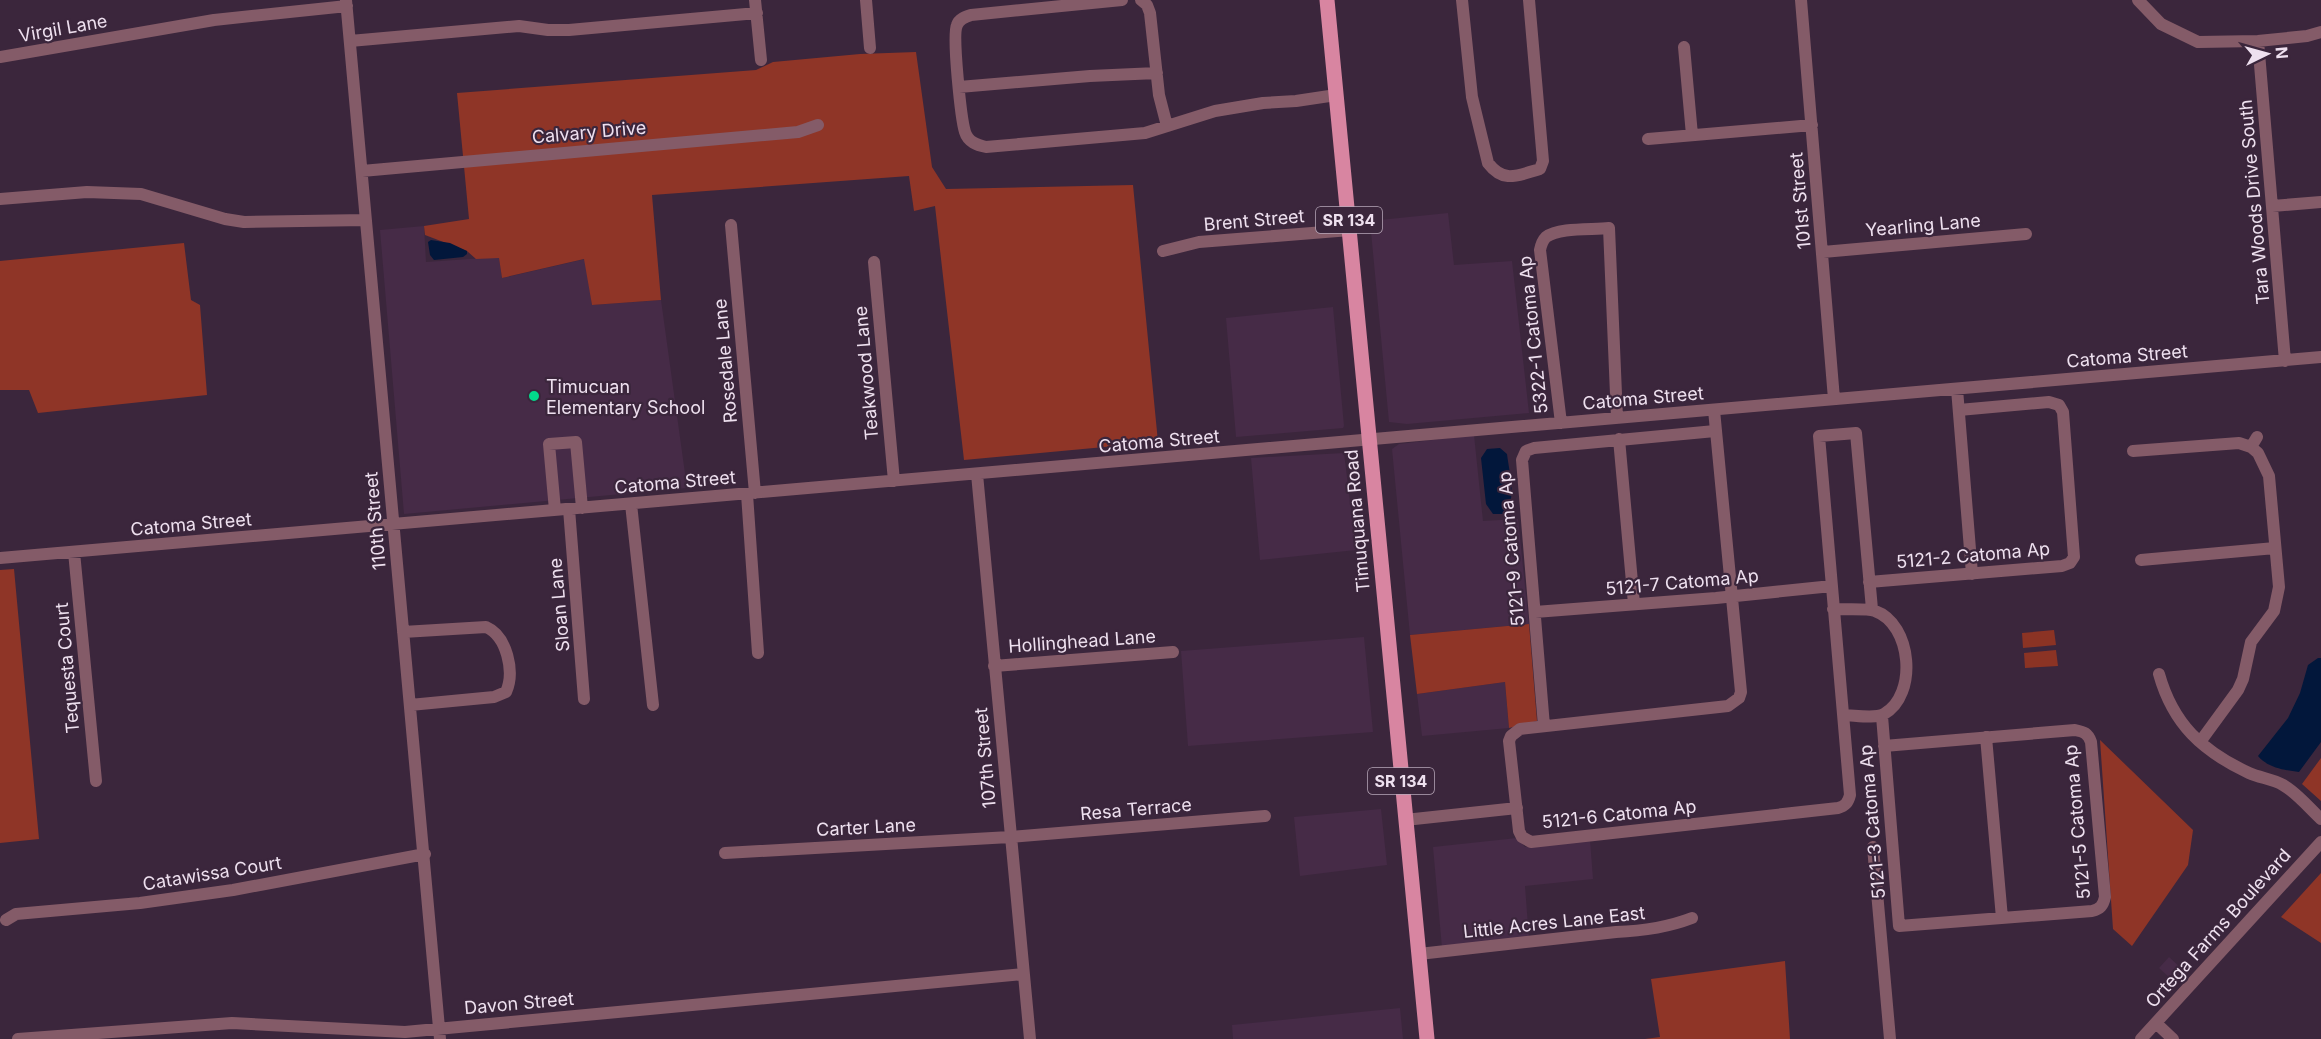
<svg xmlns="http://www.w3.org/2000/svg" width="2321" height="1039" font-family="Inter,sans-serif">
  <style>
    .built { fill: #462b47 }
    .green { fill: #8b3324 }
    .forest { fill: #8f3527 }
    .water { fill: #02173b }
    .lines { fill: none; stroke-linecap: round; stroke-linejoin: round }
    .minor { stroke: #845b68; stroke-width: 12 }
    .major { stroke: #d885a1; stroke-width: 15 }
    .poi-dot { fill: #03d98b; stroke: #3b263c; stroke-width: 2 }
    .labels { text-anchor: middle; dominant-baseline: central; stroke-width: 4.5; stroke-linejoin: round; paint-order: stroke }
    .shield { fill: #3b263c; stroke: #b8a8b9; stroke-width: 1.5 }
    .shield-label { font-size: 16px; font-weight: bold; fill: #eee0ef }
    .street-label { font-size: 18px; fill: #eee0ef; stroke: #3b263c }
    .poi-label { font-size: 18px; fill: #eee0ef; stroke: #3b263c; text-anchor: start }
  </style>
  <rect width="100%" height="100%" fill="#3b263c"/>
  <path class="built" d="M1448 213 1454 265 1512 261 1529 413 1407 424 1389 422 1370 221Z
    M424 226 426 262 499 257 502 278 585 259 592 305 661 300 687 488 404 514 380 230Z
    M1333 307 1344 426 1343 428 1236 437 1226 318Z
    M1474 435 1483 521 1518 519 1529 624 1410 635 1392 449 1399 444Z
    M1344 453 1356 550 1260 560 1251 458Z
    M1364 637 1373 732 1188 746 1181 651Z
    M1505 682 1509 728 1422 736 1417 694Z
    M1381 809 1387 865 1300 876 1294 817Z
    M1517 838 1525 847 1590 840 1593 879 1525 886 1529 939 1442 948 1433 847Z
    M2169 957 2183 970 2173 981 2159 968Z
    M1400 1008 1403 1039H1233L1232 1025Z"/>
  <path class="green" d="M2054 630 2056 645 2023 648 2022 633Z
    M2056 650 2058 666 2025 668 2024 653Z"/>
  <path class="forest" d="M916 52 932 167 946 189 1133 185 1158 442 964 460 935 206 914 211 909 176 652 195 661 300 592 305 584 259 502 278 499 258 476 259 467 251 425 235 424 226 469 219 457 93 756 70 773 62 860 54Z
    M184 243 191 300 200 305 207 395 38 413 29 390H0V261Z
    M14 569 39 839 0 843V570Z
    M1529 624 1537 721 1509 728 1505 682 1417 694 1410 635Z
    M2100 740 2193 830 2188 865 2132 946 2113 929Z
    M2321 758V801L2302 784Z
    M2321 873V943L2281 917Z
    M1785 961 1790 1039H1645L1660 1037 1651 979Z"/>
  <path class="water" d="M431 240 450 243 467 251V254L463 257 434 260 430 255 428 242Z
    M1500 448 1507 454C1509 472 1518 502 1503 514H1493L1486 504 1481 458 1487 449Z
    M2318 658H2321V742L2299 772C2284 770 2268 768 2258 756L2288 718 2300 693 2308 665Z"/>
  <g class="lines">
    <path class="minor" d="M346 0 440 1039
      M755 0 761 60
      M866 0 870 48
      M1122 0 971 15C965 17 959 19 957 25 952 35 961 119 965 132 968 142 977 145 986 147L1145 133 1215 111 1263 103 1296 101 1336 95
      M1141 0 1147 5 1150 13 1159 95 1167 126
      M1462 0 1472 97 1488 163C1504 184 1518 175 1540 169L1543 161 1529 0
      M1801 0 1834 399
      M2138 0 2161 24 2198 42 2258 41 2307 36 2321 32
      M350 41 519 26 548 30H569L757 13
      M2258 41 2285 361
      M1684 47 1692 135
      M0 57 214 20 347 6
      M959 87 1090 76 1157 73
      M1648 139 1812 125
      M362 171 798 132 818 125
      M0 199 87 192 141 194 225 219 244 222 366 220
      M2272 206 2321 202
      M731 225 755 493
      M1163 251 1199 242 1350 230
      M1823 252 2026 234
      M874 262 894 481
      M1957 389 1972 574
      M1714 410 1741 692 1739 698 1728 706 1520 729 1511 736 1509 741 1519 831 1522 837 1531 842 1838 808C1845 806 1848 803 1850 795L1819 436 1856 433 1872 609
      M1561 423 1540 250C1541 245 1542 241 1546 237 1559 227 1593 230 1609 228L1617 418
      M1619 439 1634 604
      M2251 447 2257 437
      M2133 451 2239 443 2251 447 2258 453 2269 476 2279 587 2274 611 2251 642 2243 679 2238 690 2200 742
      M977 474 1030 1039
      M747 494 758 653
      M631 504 653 705
      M569 509 584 699
      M555 510 549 444 576 442 582 508
      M74 552 96 781
      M0 558 2321 357
      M2141 560 2275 548
      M1869 582 2062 566 2070 563 2074 557 2063 412 2059 405 2049 402 1959 410
      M1833 609C1843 610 1868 608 1875 611 1912 624 1918 695 1884 714 1875 719 1854 715 1843 715
      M1535 612 1716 598 1832 586
      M403 632 486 627C507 636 515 672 506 692L494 697 410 705
      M994 666 1173 652
      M2159 674C2173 724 2202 751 2249 773 2260 778 2273 779 2283 785 2297 793 2309 808 2321 819
      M1882 716 1899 926 2092 911C2100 909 2103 906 2105 897L2091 742C2088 733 2084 732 2075 730L1884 746
      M1544 726 1522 460 1526 451 1534 448 1715 431
      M1986 737 2002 918
      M1405 820 1517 808
      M1873 847 1890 1039
      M725 853 1010 837 1265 816
      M6 920 16 914 140 903 233 890 425 854
      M1419 954 1616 932C1643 931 1666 928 1692 918
      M2156 1023 2173 1039
      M18 1039 232 1023 405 1032 1023 974
      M2141 1039 2321 842"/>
    <path class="major" d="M1327 0 1427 1039"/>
  </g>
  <circle class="poi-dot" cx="534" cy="396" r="6"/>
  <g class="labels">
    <g class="shield">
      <rect x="1316" y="207" width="66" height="26" rx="4.5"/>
      <rect x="1368" y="768" width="66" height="26" rx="4.5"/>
    </g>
    <g class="shield-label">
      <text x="1349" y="220">SR 134</text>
      <text x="1401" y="781">SR 134</text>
    </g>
    <g class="street-label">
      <text transform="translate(63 28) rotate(-10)">Virgil Lane</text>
      <text transform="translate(589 132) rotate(-5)">Calvary Drive</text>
      <text transform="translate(1800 201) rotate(-95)">101st Street</text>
      <text transform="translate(2254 202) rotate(-95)">Tara Woods Drive South</text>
      <text transform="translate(1254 220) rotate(-5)">Brent Street</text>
      <text transform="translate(1923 225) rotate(-5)">Yearling Lane</text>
      <text transform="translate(1533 335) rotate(-96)">5322-1 Catoma Ap</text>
      <text transform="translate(2127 356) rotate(-5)">Catoma Street</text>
      <text transform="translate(725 361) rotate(-95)">Rosedale Lane</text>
      <text transform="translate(866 373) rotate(-95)">Teakwood Lane</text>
      <text transform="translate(1643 398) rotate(-5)">Catoma Street</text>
      <text transform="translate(1159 441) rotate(-5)">Catoma Street</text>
      <text transform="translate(675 482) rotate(-5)">Catoma Street</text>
      <text transform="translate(375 521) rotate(-95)">110th Street</text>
      <text transform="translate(1357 521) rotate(-95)">Timuquana Road</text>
      <text transform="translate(191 524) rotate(-5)">Catoma Street</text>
      <text transform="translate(1511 549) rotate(-95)">5121-9 Catoma Ap</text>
      <text transform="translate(1973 555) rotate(-5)">5121-2 Catoma Ap</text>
      <text transform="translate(1682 582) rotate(-5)">5121-7 Catoma Ap</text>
      <text transform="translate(559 605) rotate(-95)">Sloan Lane</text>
      <text transform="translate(1082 641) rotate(-4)">Hollinghead Lane</text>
      <text transform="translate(67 668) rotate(-95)">Tequesta Court</text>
      <text transform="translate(985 758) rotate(-95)">107th Street</text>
      <text transform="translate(1136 809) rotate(-5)">Resa Terrace</text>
      <text transform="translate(1619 814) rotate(-6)">5121-6 Catoma Ap</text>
      <text transform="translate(1872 822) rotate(-95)">5121-3 Catoma Ap</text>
      <text transform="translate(2077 822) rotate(-95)">5121-5 Catoma Ap</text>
      <text transform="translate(866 827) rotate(-3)">Carter Lane</text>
      <text transform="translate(212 873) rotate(-9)">Catawissa Court</text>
      <text transform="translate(1554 922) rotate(-6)">Little Acres Lane East</text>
      <text transform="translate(2218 928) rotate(-48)">Ortega Farms Boulevard</text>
      <text transform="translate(519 1003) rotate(-5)">Davon Street</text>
    </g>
    <g class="poi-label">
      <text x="546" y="386">Timucuan<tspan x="546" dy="21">Elementary School</tspan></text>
    </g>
  </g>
  <g transform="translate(2267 54) rotate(85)" stroke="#3b263c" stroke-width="4.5" paint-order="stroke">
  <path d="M0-4.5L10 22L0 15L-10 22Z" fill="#eee0ef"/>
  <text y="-9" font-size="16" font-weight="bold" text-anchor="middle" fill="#eee0ef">N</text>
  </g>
</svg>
